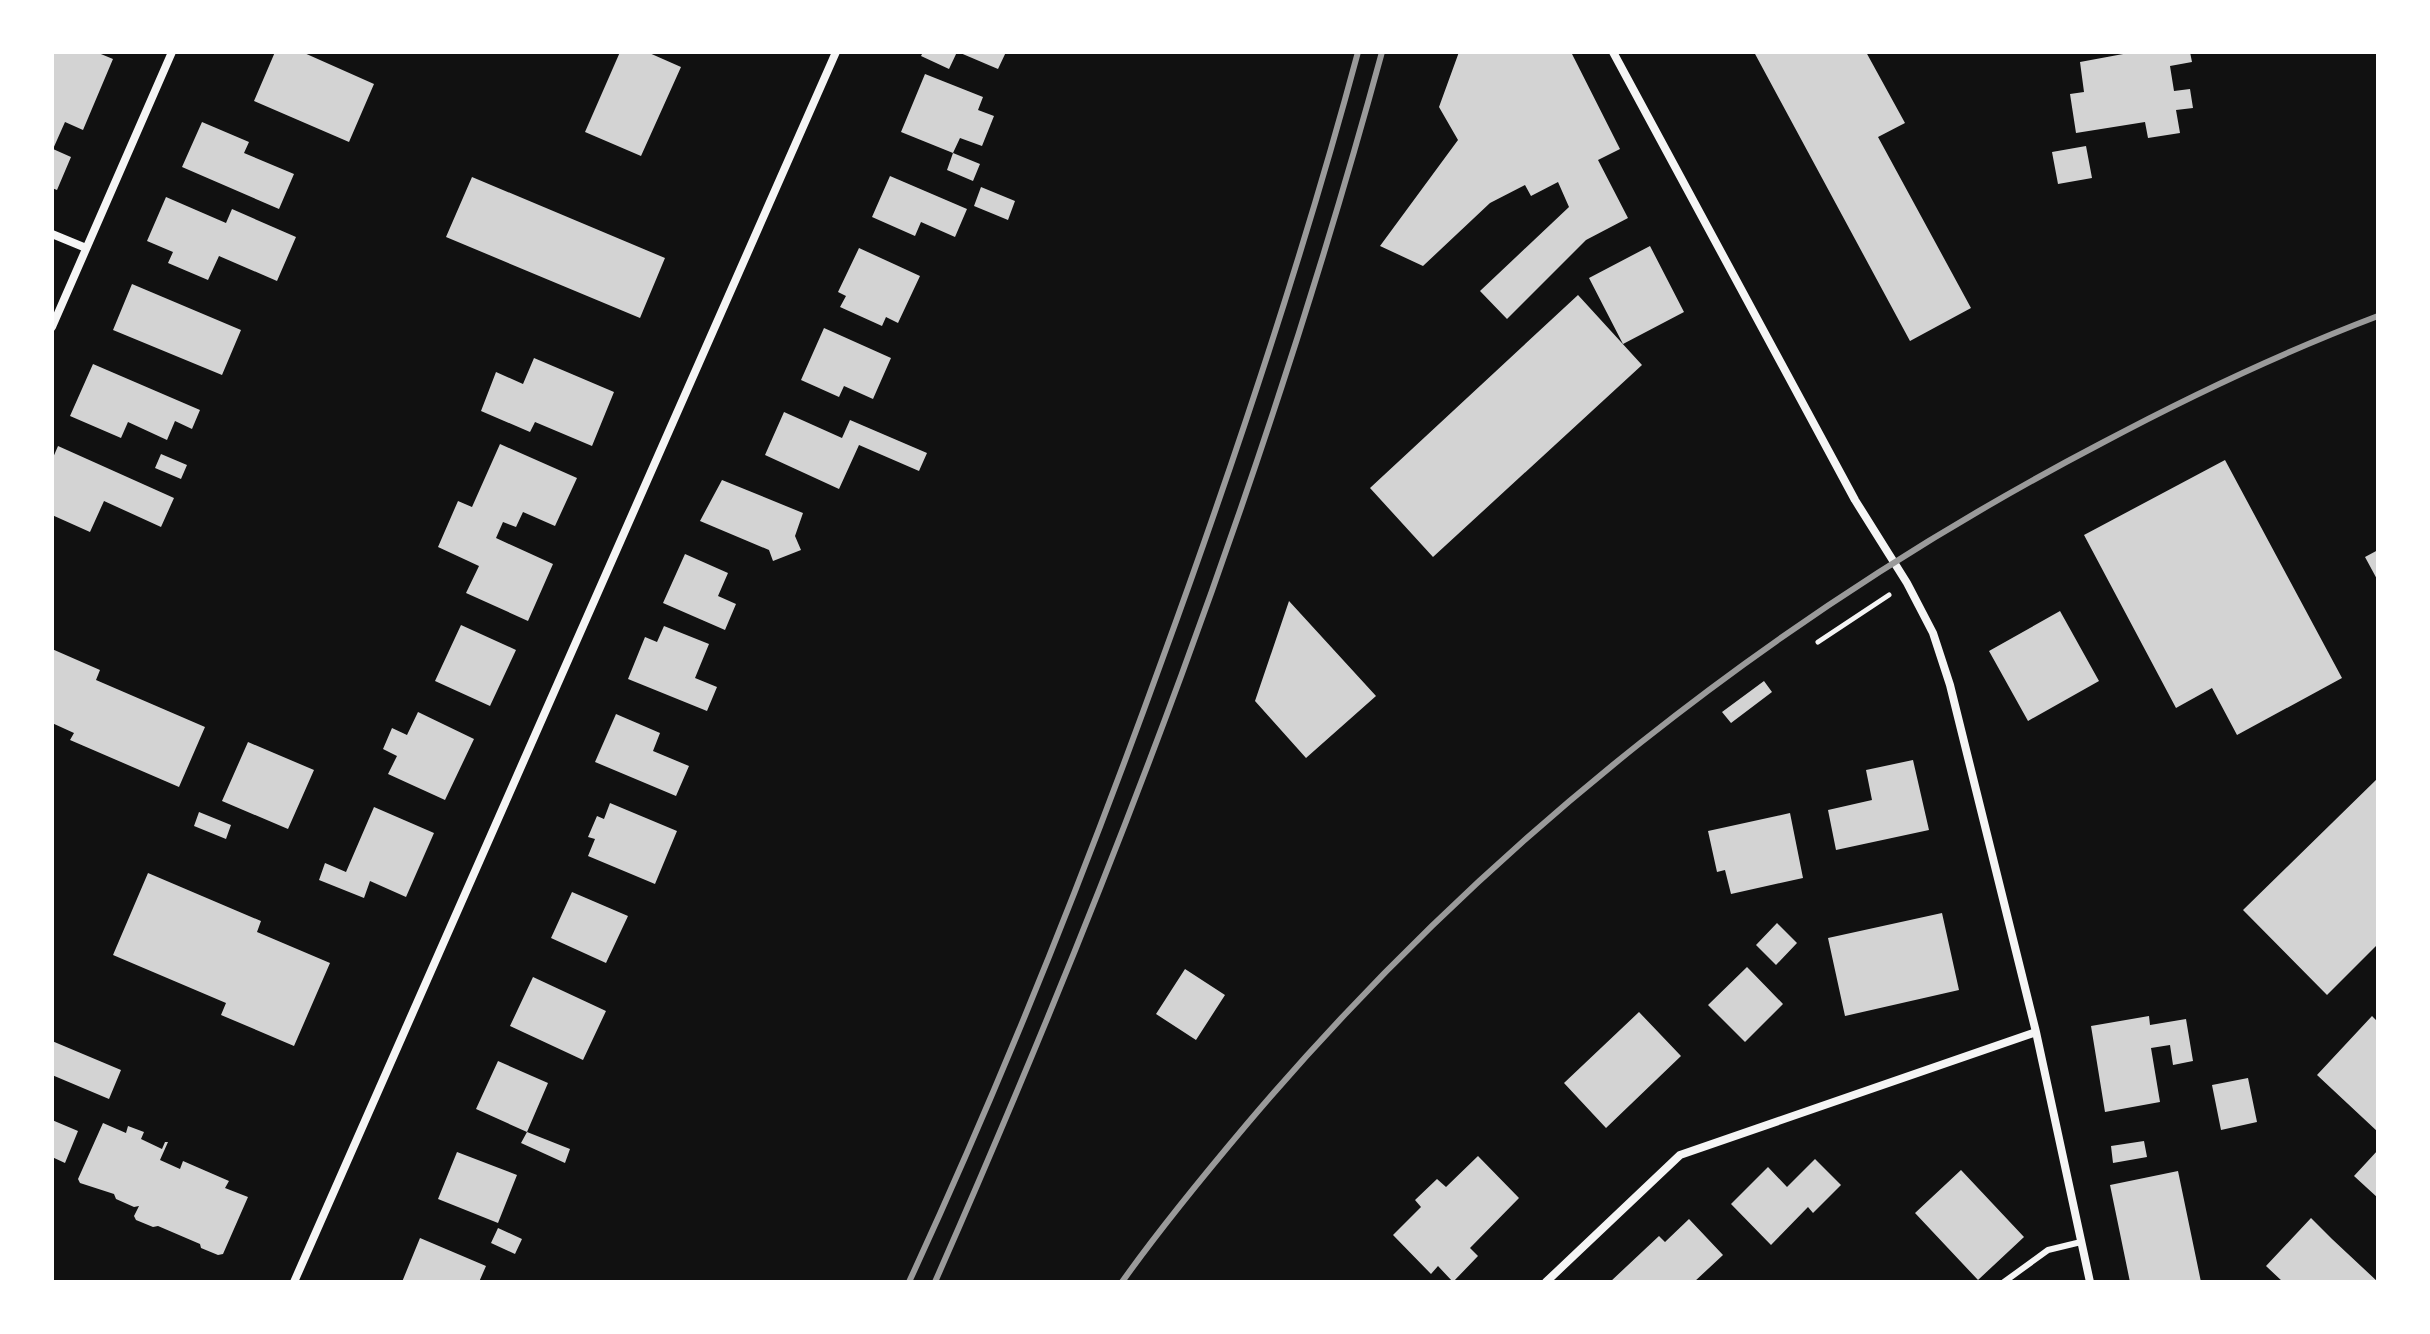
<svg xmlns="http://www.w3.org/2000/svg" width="2430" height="1334" font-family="'Alegreya Sans',sans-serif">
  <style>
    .building { fill: #d3d3d3 }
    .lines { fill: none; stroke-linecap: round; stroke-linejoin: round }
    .path { stroke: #f5f5f5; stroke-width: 5 }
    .service { stroke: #f5f5f5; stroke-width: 6 }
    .minor { stroke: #f5f5f5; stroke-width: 8 }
    .rail { stroke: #9a9a9a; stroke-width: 6 }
  </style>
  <rect width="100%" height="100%" fill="#111"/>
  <path class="building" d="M52 52H96L113 59 83 130 65 122 53 149 71 157 57 190 52 188Z
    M275 52H302L374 84 349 142 254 101Z
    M620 52H647L681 67 641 156 585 132Z
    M923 52H957L949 69 921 56Z
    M958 52H1006L998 69Z
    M1459 52H1571L1620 149 1598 160 1628 218 1586 240 1507 319 1480 291 1569 207 1558 182 1531 196 1525 185 1490 203 1423 266 1380 246 1458 140 1439 107Z
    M1754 52H1866L1905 123 1878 137 1971 308 1910 341Z
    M2134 52H2190L2192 62 2170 66 2174 91 2190 89 2193 108 2176 110 2180 133 2148 138 2145 122 2076 133 2070 94 2084 92 2080 62Z
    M925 74 983 97 978 110 994 116 982 146 960 138 953 153 901 132Z
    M202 122 249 142 244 153 294 174 279 209 182 167Z
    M2086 146 2092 178 2058 184 2052 152Z
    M953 153 980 164 973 181 947 170Z
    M890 176 967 209 955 237 921 222 915 236 872 217Z
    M472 177 665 258 640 318 446 237Z
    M981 187 1015 201 1008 220 974 206Z
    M166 197 226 223 232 209 296 237 277 281 219 256 208 280 168 263 173 252 147 241Z
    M1650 246 1684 312 1623 344 1589 278Z
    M859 248 920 276 898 323 886 317 882 326 840 307 846 296 838 292Z
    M132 284 241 330 222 375 113 330Z
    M1578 295 1642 365 1433 557 1370 488Z
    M824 328 891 358 873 399 844 386 839 397 801 380Z
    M534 358 614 392 592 446 535 422 530 432 481 411 496 372 523 384Z
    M93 364 200 410 192 429 175 421 167 440 128 422 121 438 70 416Z
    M784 412 842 438 850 420 927 453 919 471 859 445 839 489 765 455Z
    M500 444 577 478 555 526 523 512 516 527 503 522 496 538 553 564 528 621 466 593 479 566 438 547 458 501 472 507Z
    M58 446 174 498 161 527 104 501 90 532 52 515V460Z
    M161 454 187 465 181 479 155 468Z
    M2225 460 2342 678 2237 735 2212 688 2176 708 2084 535Z
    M722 480 803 513 795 536 801 550 773 561 769 550 700 521Z
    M2378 550V581L2365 557Z
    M685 554 728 573 718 596 736 604 725 630 663 603Z
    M1289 601 1376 696 1306 758 1255 701Z
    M2060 611 2099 681 2028 721 1989 651Z
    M461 625 516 650 490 706 435 681Z
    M664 626 709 644 695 678 717 687 707 711 628 679 645 637 657 642Z
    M52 649 100 670 96 680 205 727 179 787 70 740 74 733 52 723Z
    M1764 681 1772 692 1731 723 1722 712Z
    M418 712 474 739 445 800 388 774 397 756 383 749 392 728 407 735Z
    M616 714 660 733 653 751 689 766 676 796 595 762Z
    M248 742 314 770 288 829 222 801Z
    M1913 760 1929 830 1836 850 1828 810 1872 800 1866 770Z
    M2378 778V944L2327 995 2243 910Z
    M610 803 677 831 655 884 588 856 595 839 588 837 597 816 604 819Z
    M374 807 434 833 406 897 370 881 364 898 319 880 325 863 346 872Z
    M199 812 231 825 226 839 194 826Z
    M1790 813 1803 878 1731 894 1725 870 1717 872 1708 831Z
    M148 873 261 921 257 932 330 963 294 1046 221 1015 226 1003 113 955Z
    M572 892 628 916 606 963 551 938Z
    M1942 913 1959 990 1845 1016 1828 938Z
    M1777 923 1797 943 1776 965 1756 945Z
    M1747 967 1783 1004 1745 1042 1708 1005Z
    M1185 969 1225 995 1196 1040 1156 1014Z
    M533 977 606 1011 583 1060 510 1026Z
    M1639 1012 1681 1056 1606 1128 1564 1083Z
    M2149 1016 2150 1025 2186 1019 2193 1061 2173 1065 2170 1045 2151 1048 2160 1102 2105 1112 2091 1026Z
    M2372 1016 2378 1022V1132L2317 1075Z
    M52 1041 121 1070 109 1099 52 1075Z
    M498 1061 548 1083 527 1132 570 1149 565 1163 521 1143 527 1132 476 1109Z
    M2248 1078 2257 1122 2221 1130 2212 1085Z
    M52 1120 78 1131 65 1163 52 1157Z
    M103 1123 126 1133 128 1126 144 1132 141 1139 162 1149 165 1142H168L160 1160 180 1169 183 1161 229 1181 225 1188 248 1197 223 1254 218 1255 201 1248 200 1244 158 1226 153 1227 136 1220 134 1216 139 1206 134 1207 116 1199 114 1194 80 1183 78 1179Z
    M2144 1141 2147 1157 2113 1163 2111 1146Z
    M2378 1150V1198L2354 1176Z
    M457 1152 517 1175 498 1223 438 1199Z
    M1478 1156 1519 1198 1470 1248 1478 1256 1453 1282 1438 1266 1431 1274 1393 1235 1421 1207 1415 1200 1437 1179 1446 1187Z
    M1815 1159 1841 1185 1813 1213 1808 1207 1771 1245 1731 1204 1768 1167 1787 1187Z
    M1961 1170 2024 1237 1978 1280 1915 1213Z
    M2178 1171 2201 1282H2130L2110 1185Z
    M2311 1218 2332 1239 2378 1282H2283L2266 1266Z
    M1689 1219 1723 1255 1694 1282H1610L1659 1236 1665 1242Z
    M498 1228 522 1239 515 1254 491 1243Z
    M420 1238 486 1266 479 1282H402Z"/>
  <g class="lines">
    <path class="path" d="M1818 642 1889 595"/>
    <path class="service" d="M2004 1282 2048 1250 2081 1242"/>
    <path class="minor" d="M1613 52 1855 500 1907 583 1933 633 1950 685 2036 1032 2090 1282
      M52 234 86 248
      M52 327 172 52
      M294 1282 836 52
      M1546 1282 1680 1155 2036 1032"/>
    <path class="rail" d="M909 1282C1003 1079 1086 870 1162 660 1235 460 1303 257 1358 52
      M935 1282C1111 882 1267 474 1382 52
      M1122 1282C1161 1227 1204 1175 1247 1124 1484 844 1775 614 2100 444 2190 396 2283 352 2378 316"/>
  </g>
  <rect width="2430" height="1334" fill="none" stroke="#ffffff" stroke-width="108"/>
</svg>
